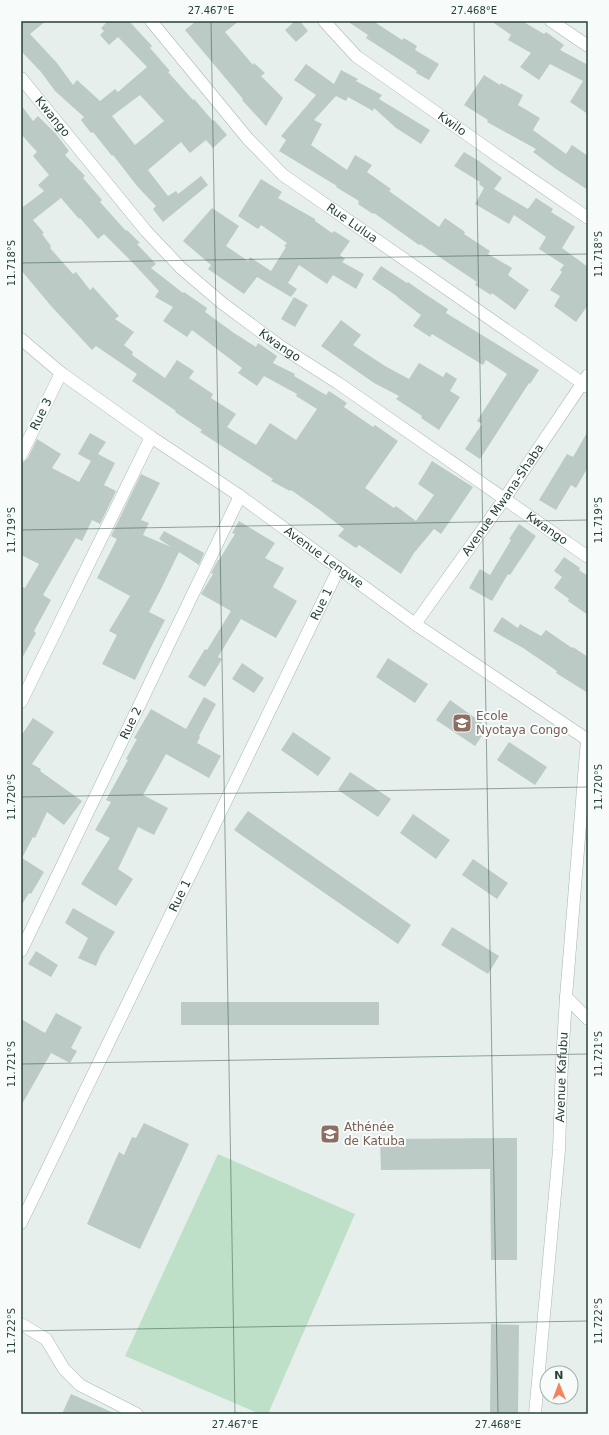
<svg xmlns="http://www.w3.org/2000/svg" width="609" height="1435" font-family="'DejaVu Sans',sans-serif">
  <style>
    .grass { fill: #bfe0c8 }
    .building { fill: #bbcac4; fill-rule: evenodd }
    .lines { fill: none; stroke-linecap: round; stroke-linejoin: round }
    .minor-casing { stroke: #a8b8b2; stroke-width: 13 }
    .tertiary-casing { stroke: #a8b8b2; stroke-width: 13 }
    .minor { stroke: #fff; stroke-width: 12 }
    .tertiary { stroke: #fff; stroke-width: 12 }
    .ticks { fill: none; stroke: #24423a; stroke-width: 1; stroke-opacity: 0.45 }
    .labels { text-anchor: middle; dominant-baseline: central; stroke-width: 4; stroke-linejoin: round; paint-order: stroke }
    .street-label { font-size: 12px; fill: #24423a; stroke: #f7fbf9 }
    .education-label { font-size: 12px; fill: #785e54; stroke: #f7fbf9; text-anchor: start }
    .neatline { fill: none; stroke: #24423a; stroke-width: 1.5 }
    .ticks-label { font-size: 10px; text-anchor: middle; fill: #24423a }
  </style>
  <rect width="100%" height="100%" fill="#e6efeb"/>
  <path class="grass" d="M218 1154 355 1214 268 1414H260L125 1356Z"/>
  <path class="building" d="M21 21H46L30 34 57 63 73 85 77 80 100 101 115 89 118 92 147 67 118 37 109 45 100 35 104 31 101 28 108 21H129L152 46 150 48 170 71 168 72 193 100 194 99 213 121 214 120 227 135 213 148 206 140 190 153 181 142 148 170 168 196 176 191 178 194 201 176 208 185 163 222 153 209 156 206 137 186 113 155 112 156 93 132 91 133 81 120 84 117 55 91 41 72 21 51ZM140 95 164 121 135 145 112 116Z
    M196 21H239L225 32 253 65 254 63 265 73 261 76 283 98 266 126 242 100 243 99 185 30Z
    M295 21H300L308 31 296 42 285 30Z
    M347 21H373L402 40 404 38 417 46 415 50 439 64 429 80 416 73 417 71 366 38 368 35Z
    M491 21H522L544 34 546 32 564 45 560 50 588 65V114L570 102 583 81 550 64 539 80 520 67 531 53 508 40 511 35Z
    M306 64 334 84 341 70 358 79 356 81 382 95 379 99 430 130 421 144 396 128 374 108 373 111 348 97 346 101 336 96 314 120 322 124 311 145 347 170 355 155 372 165 367 172 391 189 389 191 439 227 445 218 465 232 464 234 490 251 488 254 512 268 508 275 529 290 515 310 492 293 491 295 475 285 477 282 420 244 419 245 374 213 373 214 358 204 359 201 336 187 337 186 279 151 286 140 281 136 316 95 294 80Z
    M484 75 500 85 501 83 523 95 518 105 540 118 533 130 566 154 572 145 588 156V190L556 169 533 152 536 149 487 122 488 120 464 105Z
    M21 105 33 121 38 116 56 134 69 151 65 155 85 176 83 178 102 200 100 202 126 231 127 230 140 243 137 244 156 264 151 268 183 293 184 292 207 308 205 312 234 333 256 347 258 343 277 356 273 363 295 374 294 376 326 395 329 391 347 403 344 407 373 427 375 425 398 441 365 488 394 508 396 506 416 521 434 495 418 484 432 461 473 487 441 534 434 529 414 553 401 574 359 545 356 548 338 536 344 529 321 511 291 490 290 491 271 481 273 479 200 432 202 430 175 412 176 411 132 381 137 374 96 346 92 350 51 306 21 270V205L23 207 44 191 38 185 49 175 33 156 37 152 21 134ZM61 198 79 219 80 218 98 239 104 234 133 263 159 291 155 297 173 307 163 321 187 337 192 330 242 368 238 373 257 386 264 376 297 394 296 396 317 409 296 440 270 423 256 445 227 427 236 414 211 398 213 394 189 378 194 371 177 360 165 378 132 355 133 352 124 345 134 332 115 319 119 316 93 287 90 290 76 272 73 274 50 248 51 246 42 234 44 233 33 220Z
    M464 152 479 161 502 178 494 189 528 209 536 198 553 209 551 212 575 227 562 248 588 267V305L576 322 554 306 560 296 550 290 562 272 560 270 564 265 539 249 546 237 514 215 509 224 475 204 484 188 479 184 480 182 454 166Z
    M261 179 282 192 278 198 315 219V221L332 233 334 231 350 241 340 255 345 259 342 262 364 274 356 289 333 275 327 284 299 265 288 283 297 289 291 297 257 277 244 294 208 269 211 265 183 241 212 208 239 226 226 246 248 261 250 257 271 271 286 247 284 246 287 243 261 225 258 229 238 216Z
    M381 266 407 283 408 282 425 294 448 309 446 313 539 370 530 384 529 383 480 459 465 449 482 424 477 421 507 374 486 360 483 365 432 334 430 337 413 326 421 315 397 297H398L372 279Z
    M294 297 308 305 295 327 281 319Z
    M341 320 361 335 353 345 385 366 409 379 419 363 443 377 446 372 457 379 450 391 460 397 439 430 421 418 422 416 396 399 399 396 374 383 321 346Z
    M588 431V467L576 488 571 485 556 510 539 500 567 454 573 457Z
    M90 433 106 442 98 454 115 463 104 485 116 491 100 524 92 520 82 541 76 538 43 595 51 600 34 631 36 633 21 660V586L25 588 39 564 21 555V464L28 458 37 439 61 454 52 468 79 482 91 461 78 454Z
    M141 474 160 483 141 520 149 523 143 535 171 547 159 539 164 531 204 553 199 565 179 552 159 593 149 612 165 620 149 651 135 680 102 664 117 635 109 631 130 596 97 578 117 539 111 536Z
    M239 521 275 543 265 558 284 568 273 587 297 601 276 638 241 619 218 657 222 659 205 687 188 677 205 649 207 650 231 611 201 594 213 574 211 573 218 560H219L235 534 232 533Z
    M519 524 536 536 510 575 508 574 492 601 469 588 480 569 490 575 511 540 509 539Z
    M564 557 580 568 579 570 588 576V615L568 601 569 599 554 588 562 577 554 571Z
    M502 617 518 628 520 624 541 636 546 630 572 648 573 647 588 657V693L556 673 557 671 523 648 493 631Z
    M388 658 428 684 415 703 376 677Z
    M242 663 264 678 254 693 232 679Z
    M204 697 216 704 199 736 200 737 197 743 221 756 209 778 166 754 143 795 168 808 154 835 138 827 118 869 133 879 116 906 81 884 110 838 95 830 111 802 106 800 128 760 126 759 137 739 134 738 151 709 186 729Z
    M450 700 488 727 475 746 436 720Z
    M33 718 54 732 32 764 41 769 40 771 82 801 64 825 47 812 35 838 33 837 22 858 44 872 31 894 29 893 21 906V736Z
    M293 732 331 758 318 776 281 750Z
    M509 742 547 767 535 785 497 760Z
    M350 772 391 799 378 817 338 790Z
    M248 811 411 925 398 944 234 830Z
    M413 814 450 840 436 859 400 833Z
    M473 859 508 883 497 899 462 875Z
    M73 908 115 932 101 954 96 966 78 958 88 938 65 923Z
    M452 927 499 956 488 974 441 945Z
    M36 951 58 965 51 977 28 964Z
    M181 1002H379V1025H181Z
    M56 1013 82 1027 71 1048 77 1051 70 1063 51 1053 21 1106V1019L45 1033Z
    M144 1123 189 1144 140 1249 87 1224 119 1152 124 1155 132 1137 136 1138Z
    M517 1138V1260H491L490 1169 381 1170 380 1139Z
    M491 1324 519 1325 518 1414H490Z
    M71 1394 116 1414H62Z"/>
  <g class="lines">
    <defs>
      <g id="minor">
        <path id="s1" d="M151 21 248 139 283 175 588 387"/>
        <path id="s2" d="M324 21 356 56 492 152 588 218"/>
        <path d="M551 21 588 46"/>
        <path id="s3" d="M21 78 146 231 181 268 222 303 280 346 338 383 588 557"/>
        <path id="s4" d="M61 373 151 437 240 496 415 624 588 740"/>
        <path id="s5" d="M415 624 505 498 588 375"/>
        <path d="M21 702 151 437"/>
        <path id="s6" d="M21 951 240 496"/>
        <path d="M566 997 588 1019"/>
        <path id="s7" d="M21 1223 339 568"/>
        <path d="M21 1324 46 1339 64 1369 80 1385 137 1414"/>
        <path id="s8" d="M535 1414 559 1150 562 1062 566 997 587 740"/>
      </g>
      <path id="tertiary" d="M21 339 61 373 21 455"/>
    </defs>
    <use href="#minor" class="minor-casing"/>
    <use href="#tertiary" class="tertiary-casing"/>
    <use href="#minor" class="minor"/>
    <use href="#tertiary" class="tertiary"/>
  </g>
  <path class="ticks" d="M211 21 235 1414M474 21 498 1414M21 263 588 254M21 530 588 520M21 797 588 787M21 1064 588 1054M21 1331 588 1321"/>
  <defs>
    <symbol id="school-square" viewBox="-11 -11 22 22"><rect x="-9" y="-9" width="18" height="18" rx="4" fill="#8d6e63" stroke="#f7fbf9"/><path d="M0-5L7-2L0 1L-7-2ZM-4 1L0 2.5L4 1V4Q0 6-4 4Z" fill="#fff"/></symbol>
  </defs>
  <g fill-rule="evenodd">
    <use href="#school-square" x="451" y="712" width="22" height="22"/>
    <use href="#school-square" x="319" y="1123" width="22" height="22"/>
  </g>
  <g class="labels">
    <g class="street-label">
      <text stroke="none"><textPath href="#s3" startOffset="50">Kwango</textPath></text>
      <text stroke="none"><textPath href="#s2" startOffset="165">Kwilo</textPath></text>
      <text stroke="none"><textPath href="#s1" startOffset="287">Rue Lulua</textPath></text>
      <text stroke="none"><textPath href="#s3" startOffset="374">Kwango</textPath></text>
      <text transform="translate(41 414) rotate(-64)">Rue 3</text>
      <text stroke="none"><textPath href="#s5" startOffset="152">Avenue Mwana-Shaba</textPath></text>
      <text stroke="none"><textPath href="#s3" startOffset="698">Kwango</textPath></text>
      <text stroke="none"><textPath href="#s4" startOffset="321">Avenue Lengwe</textPath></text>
      <text stroke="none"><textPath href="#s7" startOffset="688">Rue 1</textPath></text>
      <text stroke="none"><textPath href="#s6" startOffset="253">Rue 2</textPath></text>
      <text stroke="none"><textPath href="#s7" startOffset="364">Rue 1</textPath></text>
      <text stroke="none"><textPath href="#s8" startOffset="338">Avenue Kafubu</textPath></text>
    </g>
    <g class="education-label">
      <text x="476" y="716">Ecole<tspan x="476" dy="14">Nyotaya Congo</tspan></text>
      <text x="344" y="1127">Athénée<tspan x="344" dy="14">de Katuba</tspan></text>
    </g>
  </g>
  <rect width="609" height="1435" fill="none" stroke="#f7fbf9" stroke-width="44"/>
  <g transform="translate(559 1385) rotate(359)"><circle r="19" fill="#f7fbf9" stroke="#a3b1ad"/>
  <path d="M0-3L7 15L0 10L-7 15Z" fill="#f4845f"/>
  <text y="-6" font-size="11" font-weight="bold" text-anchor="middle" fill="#24423a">N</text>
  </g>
  <rect x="22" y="22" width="565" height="1391" class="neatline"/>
  <g class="ticks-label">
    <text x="211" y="14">27.467°E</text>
    <text x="474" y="14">27.468°E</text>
    <text transform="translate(598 254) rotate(-90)" y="4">11.718°S</text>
    <text transform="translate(11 263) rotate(-90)" y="4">11.718°S</text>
    <text transform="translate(598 520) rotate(-90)" y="4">11.719°S</text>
    <text transform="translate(11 530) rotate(-90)" y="4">11.719°S</text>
    <text transform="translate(598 787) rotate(-90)" y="4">11.720°S</text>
    <text transform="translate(11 797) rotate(-90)" y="4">11.720°S</text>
    <text transform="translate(598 1054) rotate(-90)" y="4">11.721°S</text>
    <text transform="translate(11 1064) rotate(-90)" y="4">11.721°S</text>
    <text transform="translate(598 1321) rotate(-90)" y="4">11.722°S</text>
    <text transform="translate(11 1331) rotate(-90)" y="4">11.722°S</text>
    <text x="235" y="1428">27.467°E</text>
    <text x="498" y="1428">27.468°E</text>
  </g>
</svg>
